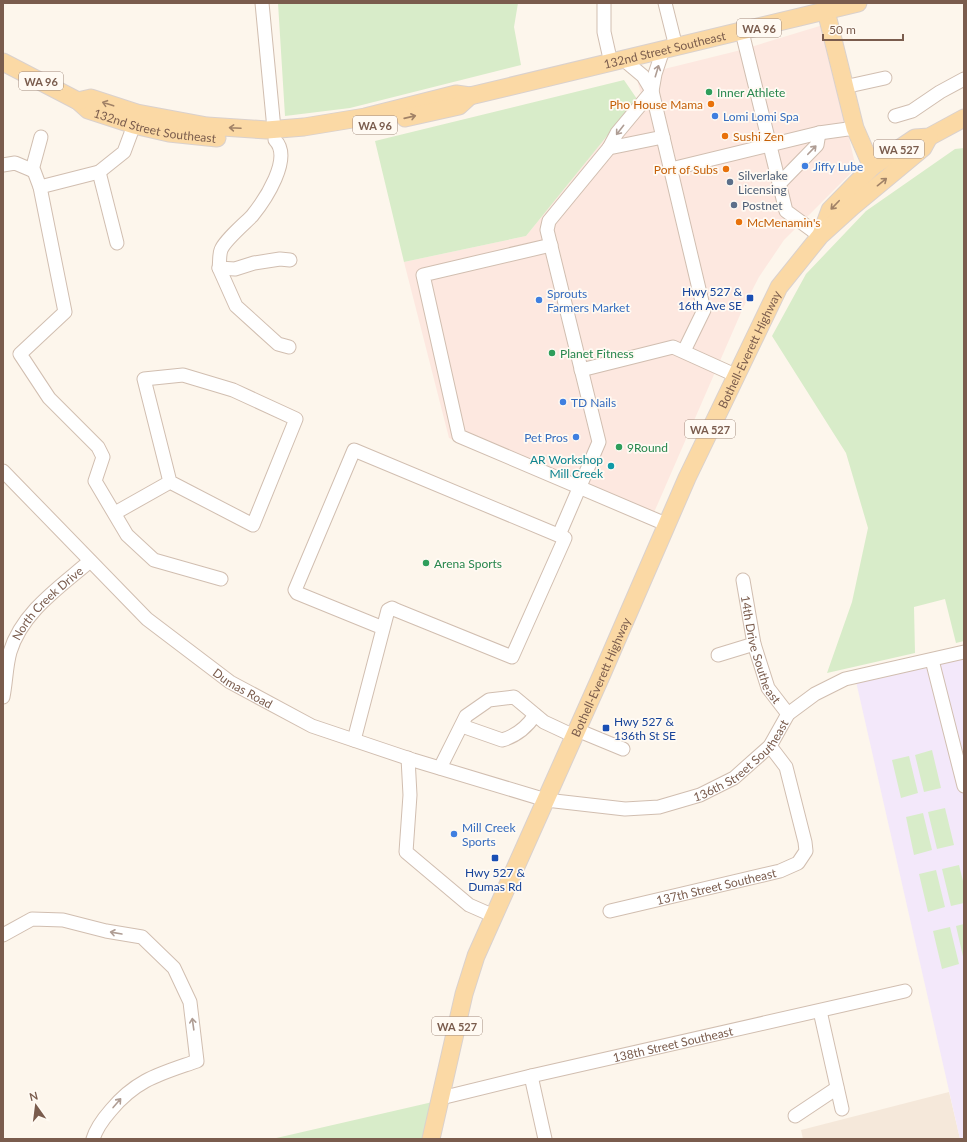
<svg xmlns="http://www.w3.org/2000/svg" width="967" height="1142" font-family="Lato,sans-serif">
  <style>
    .residential { fill: #f5e8da }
    .commercial { fill: #fde8e0 }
    .education { fill: #f3e8fa }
    .green { fill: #d8ecc9 }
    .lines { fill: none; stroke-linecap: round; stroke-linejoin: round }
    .minor-casing { stroke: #d1beb0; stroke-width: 15 }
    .major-casing { stroke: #dad1cd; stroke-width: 19 }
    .minor { stroke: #fff; stroke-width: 13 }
    .major { stroke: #fbd9a5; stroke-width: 17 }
    .oneway { stroke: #af9d94 }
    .oneway2 { stroke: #a18267 }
    .leisure-dot { fill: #2e9e5b; stroke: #fffaf3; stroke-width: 1.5 }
    .food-dot { fill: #e8710a; stroke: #fffaf3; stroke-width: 1.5 }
    .shop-dot { fill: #3f7fe0; stroke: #fffaf3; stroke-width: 1.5 }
    .service-dot { fill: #5c6f8a; stroke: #fffaf3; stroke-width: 1.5 }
    .transit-dot { fill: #1a4fb4; stroke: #fffaf3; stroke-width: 1.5 }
    .culture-dot { fill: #0f9aa8; stroke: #fffaf3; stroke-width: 1.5 }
    .labels { text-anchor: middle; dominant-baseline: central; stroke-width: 3.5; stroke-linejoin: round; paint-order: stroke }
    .shield { fill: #fffaf3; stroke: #a28b7f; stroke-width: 1 }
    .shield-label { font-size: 11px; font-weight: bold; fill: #7a5c4d }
    .street-label { font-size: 12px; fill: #7a5c4d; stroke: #fffaf3 }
    .leisure-label { font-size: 12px; fill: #27864d; stroke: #fffaf3; text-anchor: start }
    .food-label { font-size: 12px; fill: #c56008; stroke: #fffaf3; text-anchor: end }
    .shop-label { font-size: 12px; fill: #366cbe; stroke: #fffaf3; text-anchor: start }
    .service-label { font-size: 12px; fill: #4e5e75; stroke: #fffaf3; text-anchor: start }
    .transit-label { font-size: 12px; fill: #164399; stroke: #fffaf3; text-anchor: end }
    .culture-label { font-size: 12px; fill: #0d838f; stroke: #fffaf3; text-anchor: end }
  </style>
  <rect width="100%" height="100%" fill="#fdf6ec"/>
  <path class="residential" d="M949 1092 960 1139H803L801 1130Z"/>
  <path class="commercial" d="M823 25 856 168 784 240 759 277 743 308 649 524 449 438 404 262 526 236 641 94 636 76 741 50Z"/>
  <path class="education" d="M964 652V1139H960L855 677Z"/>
  <path class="green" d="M278 3H518L514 27 521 65 350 108 285 116Z
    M624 80 637 99 526 236 404 262 375 141Z
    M964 148V641L956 643 945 599 914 607 915 653 827 673 852 602 868 528 846 453 772 336 806 274 866 211 955 149Z
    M932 750 941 788 924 792 915 755Z
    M909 756 918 793 901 798 892 760Z
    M945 808 954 845 937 849 928 812Z
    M923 813 932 850 914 855 906 817Z
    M959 865 964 885V903L951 906 942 869Z
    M936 870 945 907 928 912 919 874Z
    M964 924V961L956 926Z
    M950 927 959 964 942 969 933 931Z
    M437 1101 428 1139H272Z"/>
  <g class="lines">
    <defs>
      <g id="minor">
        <path d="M262 3 274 129"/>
        <path d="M604 3V32L611 63"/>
        <path d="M665 3 676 47"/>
        <path d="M742 32 786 211 820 236"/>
        <path d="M624 60 643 76 652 91 704 310 684 351"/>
        <path d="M844 87 885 78"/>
        <path d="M895 116 912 111 940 92 964 79"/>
        <path d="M275 140C293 158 265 200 252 216 244 224 224 241 221 250 219 255 220 263 219 268L235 269 254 263 280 259 290 260"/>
        <path d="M609 148 617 133 652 91 655 74 663 50"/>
        <path d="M3 165 15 163 34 171 40 187 65 312 20 354 49 398 98 447 103 457 95 481 127 535 154 560 221 579"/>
        <path d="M671 169 819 133 855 128"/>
        <path d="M32 170 41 137"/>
        <path d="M99 172 117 243"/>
        <path d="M779 184 817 145 819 133"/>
        <path d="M40 187 99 172 124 152 134 125"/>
        <path d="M551 245 423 275 459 436 668 525"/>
        <path d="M219 268 236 306 278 344 289 347"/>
        <path d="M581 370 673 347 735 375"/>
        <path id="s1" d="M3 471 147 619 230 682 312 726 413 760 546 800 625 809 659 807 700 795 734 778 770 746 788 714 815 694 845 679 964 652"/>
        <path d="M115 513 170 482 144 379 183 375 233 390 296 419 253 525 170 482"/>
        <path d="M559 535 599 442 547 230 549 221 609 148 663 137"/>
        <path id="s2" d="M743 580 754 644 768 688 788 714"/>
        <path d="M718 655 754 644"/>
        <path d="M932 660 964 786"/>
        <path id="s3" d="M3 697C6 682 6 666 10 652 22 612 60 587 90 561"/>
        <path d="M462 726 502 740C516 736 527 727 535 715"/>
        <path d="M577 730 623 749"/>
        <path d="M354 740 388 610 392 608 396 610 512 657 565 538 354 450 295 590 297 593 383 628"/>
        <path d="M408 758 410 795 406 852 469 905 494 916"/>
        <path d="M440 768 466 716 489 700 514 697 544 722 574 736"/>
        <path id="s4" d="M610 911 780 871 798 863 806 851 805 842 786 767 770 746"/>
        <path d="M3 935 32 919 63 920 106 931 142 937 174 968 190 1002 197 1061C160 1074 137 1079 111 1110 104 1118 96 1129 93 1139"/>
        <path d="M820 1011 842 1109"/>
        <path d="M531 1076 545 1139"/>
        <path id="s5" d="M441 1098 531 1076 905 991"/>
        <path d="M795 1116 837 1088"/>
      </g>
      <g id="major">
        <path d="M826 11 855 128 872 167"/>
        <path id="s6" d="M3 62 78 101 88 110 134 125 169 133 217 138"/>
        <path id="s7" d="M78 101 91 98 137 113 207 126 267 130 304 127 365 117 456 94 470 96 858 3"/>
        <path d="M405 118 459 106 470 96"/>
        <path d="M822 232 830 210 872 167 915 138 929 137 964 118"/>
        <path id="s8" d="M431 1139 464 994 476 956 602 674 687 478 779 287 820 236 852 207 923 148 929 137"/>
      </g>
    </defs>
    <use href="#minor" class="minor-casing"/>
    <use href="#major" class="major-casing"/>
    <use href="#minor" class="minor"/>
    <use href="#major" class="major"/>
  </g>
  <defs><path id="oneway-shaft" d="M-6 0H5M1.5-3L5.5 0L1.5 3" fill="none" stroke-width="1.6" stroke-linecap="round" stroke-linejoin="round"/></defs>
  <g class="oneway">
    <use href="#oneway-shaft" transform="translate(657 71) rotate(-73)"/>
    <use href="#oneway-shaft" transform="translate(620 130) rotate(128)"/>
    <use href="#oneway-shaft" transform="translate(812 150) rotate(-46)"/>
    <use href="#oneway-shaft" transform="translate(116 933) rotate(-170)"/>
    <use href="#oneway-shaft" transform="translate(193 1024) rotate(-98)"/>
    <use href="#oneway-shaft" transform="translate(117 1103) rotate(-49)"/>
  </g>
  <g class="oneway2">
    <use href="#oneway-shaft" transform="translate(108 104) rotate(-162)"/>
    <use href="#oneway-shaft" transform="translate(410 117) rotate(-13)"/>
    <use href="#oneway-shaft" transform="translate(235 128) rotate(-177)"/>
    <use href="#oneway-shaft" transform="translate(882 182) rotate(-39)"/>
    <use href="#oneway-shaft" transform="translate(835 205) rotate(134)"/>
  </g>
  <g class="leisure-dot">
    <circle cx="709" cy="92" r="4"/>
    <circle cx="552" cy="353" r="4"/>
    <circle cx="619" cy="447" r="4"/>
    <circle cx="426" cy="563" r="4"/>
  </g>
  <g class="food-dot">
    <circle cx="711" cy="104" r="4"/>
    <circle cx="725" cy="136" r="4"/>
    <circle cx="726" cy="169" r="4"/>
    <circle cx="739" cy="222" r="4"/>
  </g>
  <g class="shop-dot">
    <circle cx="715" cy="116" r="4"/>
    <circle cx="805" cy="166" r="4"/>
    <circle cx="539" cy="300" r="4"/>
    <circle cx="563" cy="402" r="4"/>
    <circle cx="576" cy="437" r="4"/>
    <circle cx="454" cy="834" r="4"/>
  </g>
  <g class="service-dot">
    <circle cx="730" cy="182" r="4"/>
    <circle cx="734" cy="205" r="4"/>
  </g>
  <g class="transit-dot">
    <rect x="746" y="294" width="8" height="8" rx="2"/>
    <rect x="602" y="724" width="8" height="8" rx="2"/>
    <rect x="491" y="854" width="8" height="8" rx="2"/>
  </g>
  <circle class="culture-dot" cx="611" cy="466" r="4"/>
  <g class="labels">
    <g class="shield">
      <rect x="737" y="19" width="44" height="18" rx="3"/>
      <rect x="19" y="72" width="44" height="18" rx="3"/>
      <rect x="353" y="116" width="44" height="18" rx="3"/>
      <rect x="874" y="140" width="50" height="18" rx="3"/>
      <rect x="685" y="420" width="50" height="18" rx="3"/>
      <rect x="432" y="1017" width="50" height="18" rx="3"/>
    </g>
    <g class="shield-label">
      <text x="759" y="28">WA 96</text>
      <text x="41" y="81">WA 96</text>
      <text x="375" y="125">WA 96</text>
      <text x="899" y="149">WA 527</text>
      <text x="710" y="429">WA 527</text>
      <text x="457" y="1026">WA 527</text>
    </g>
    <g class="street-label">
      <text stroke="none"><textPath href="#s7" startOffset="600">132nd Street Southeast</textPath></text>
      <text stroke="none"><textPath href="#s6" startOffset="167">132nd Street Southeast</textPath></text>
      <text stroke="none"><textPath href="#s8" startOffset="854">Bothell-Everett Highway</textPath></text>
      <text stroke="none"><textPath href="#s3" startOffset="108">North Creek Drive</textPath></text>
      <text stroke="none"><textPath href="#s2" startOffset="72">14th Drive Southeast</textPath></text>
      <text stroke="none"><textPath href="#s8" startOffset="494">Bothell-Everett Highway</textPath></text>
      <text stroke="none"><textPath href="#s1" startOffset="325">Dumas Road</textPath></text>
      <text stroke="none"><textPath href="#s1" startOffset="860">136th Street Southeast</textPath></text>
      <text stroke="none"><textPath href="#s4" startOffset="109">137th Street Southeast</textPath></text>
      <text stroke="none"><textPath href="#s5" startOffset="238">138th Street Southeast</textPath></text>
    </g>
    <g class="leisure-label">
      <text x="717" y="92">Inner Athlete</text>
      <text x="560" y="353">Planet Fitness</text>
      <text x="627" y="447">9Round</text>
      <text x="434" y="563">Arena Sports</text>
    </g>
    <g class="food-label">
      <text x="703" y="104">Pho House Mama</text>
      <text x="733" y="136" text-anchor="start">Sushi Zen</text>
      <text x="718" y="169">Port of Subs</text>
      <text x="747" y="222" text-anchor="start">McMenamin's</text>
    </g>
    <g class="shop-label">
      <text x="723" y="116">Lomi Lomi Spa</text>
      <text x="813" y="166">Jiffy Lube</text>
      <text x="547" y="293">Sprouts<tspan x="547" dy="14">Farmers Market</tspan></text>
      <text x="571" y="402">TD Nails</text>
      <text x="568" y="437" text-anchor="end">Pet Pros</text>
      <text x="462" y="827">Mill Creek<tspan x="462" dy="14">Sports</tspan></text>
    </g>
    <g class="service-label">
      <text x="738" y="175">Silverlake<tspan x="738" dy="14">Licensing</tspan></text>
      <text x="742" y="205">Postnet</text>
    </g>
    <g class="transit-label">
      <text x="742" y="291">Hwy 527 &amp;<tspan x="742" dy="14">16th Ave SE</tspan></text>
      <text x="614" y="721" text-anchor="start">Hwy 527 &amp;<tspan x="614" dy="14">136th St SE</tspan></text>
      <text x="495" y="872" text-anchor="middle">Hwy 527 &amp;<tspan x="495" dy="14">Dumas Rd</tspan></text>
    </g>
    <g class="culture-label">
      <text x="603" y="459">AR Workshop<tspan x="603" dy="14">Mill Creek</tspan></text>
    </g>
  </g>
  <rect width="967" height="1142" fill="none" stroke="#7a5c4d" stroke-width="8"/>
  <g transform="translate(36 1106) rotate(346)" stroke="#fffaf3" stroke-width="3" paint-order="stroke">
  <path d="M0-3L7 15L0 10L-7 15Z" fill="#7a5c4d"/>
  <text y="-6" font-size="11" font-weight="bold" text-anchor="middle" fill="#7a5c4d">N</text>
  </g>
  <path d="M823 34v6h80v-6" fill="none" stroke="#7a5c4d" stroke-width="2"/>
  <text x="829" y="34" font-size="12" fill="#7a5c4d" stroke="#fffaf3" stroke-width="3" paint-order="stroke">50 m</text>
</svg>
